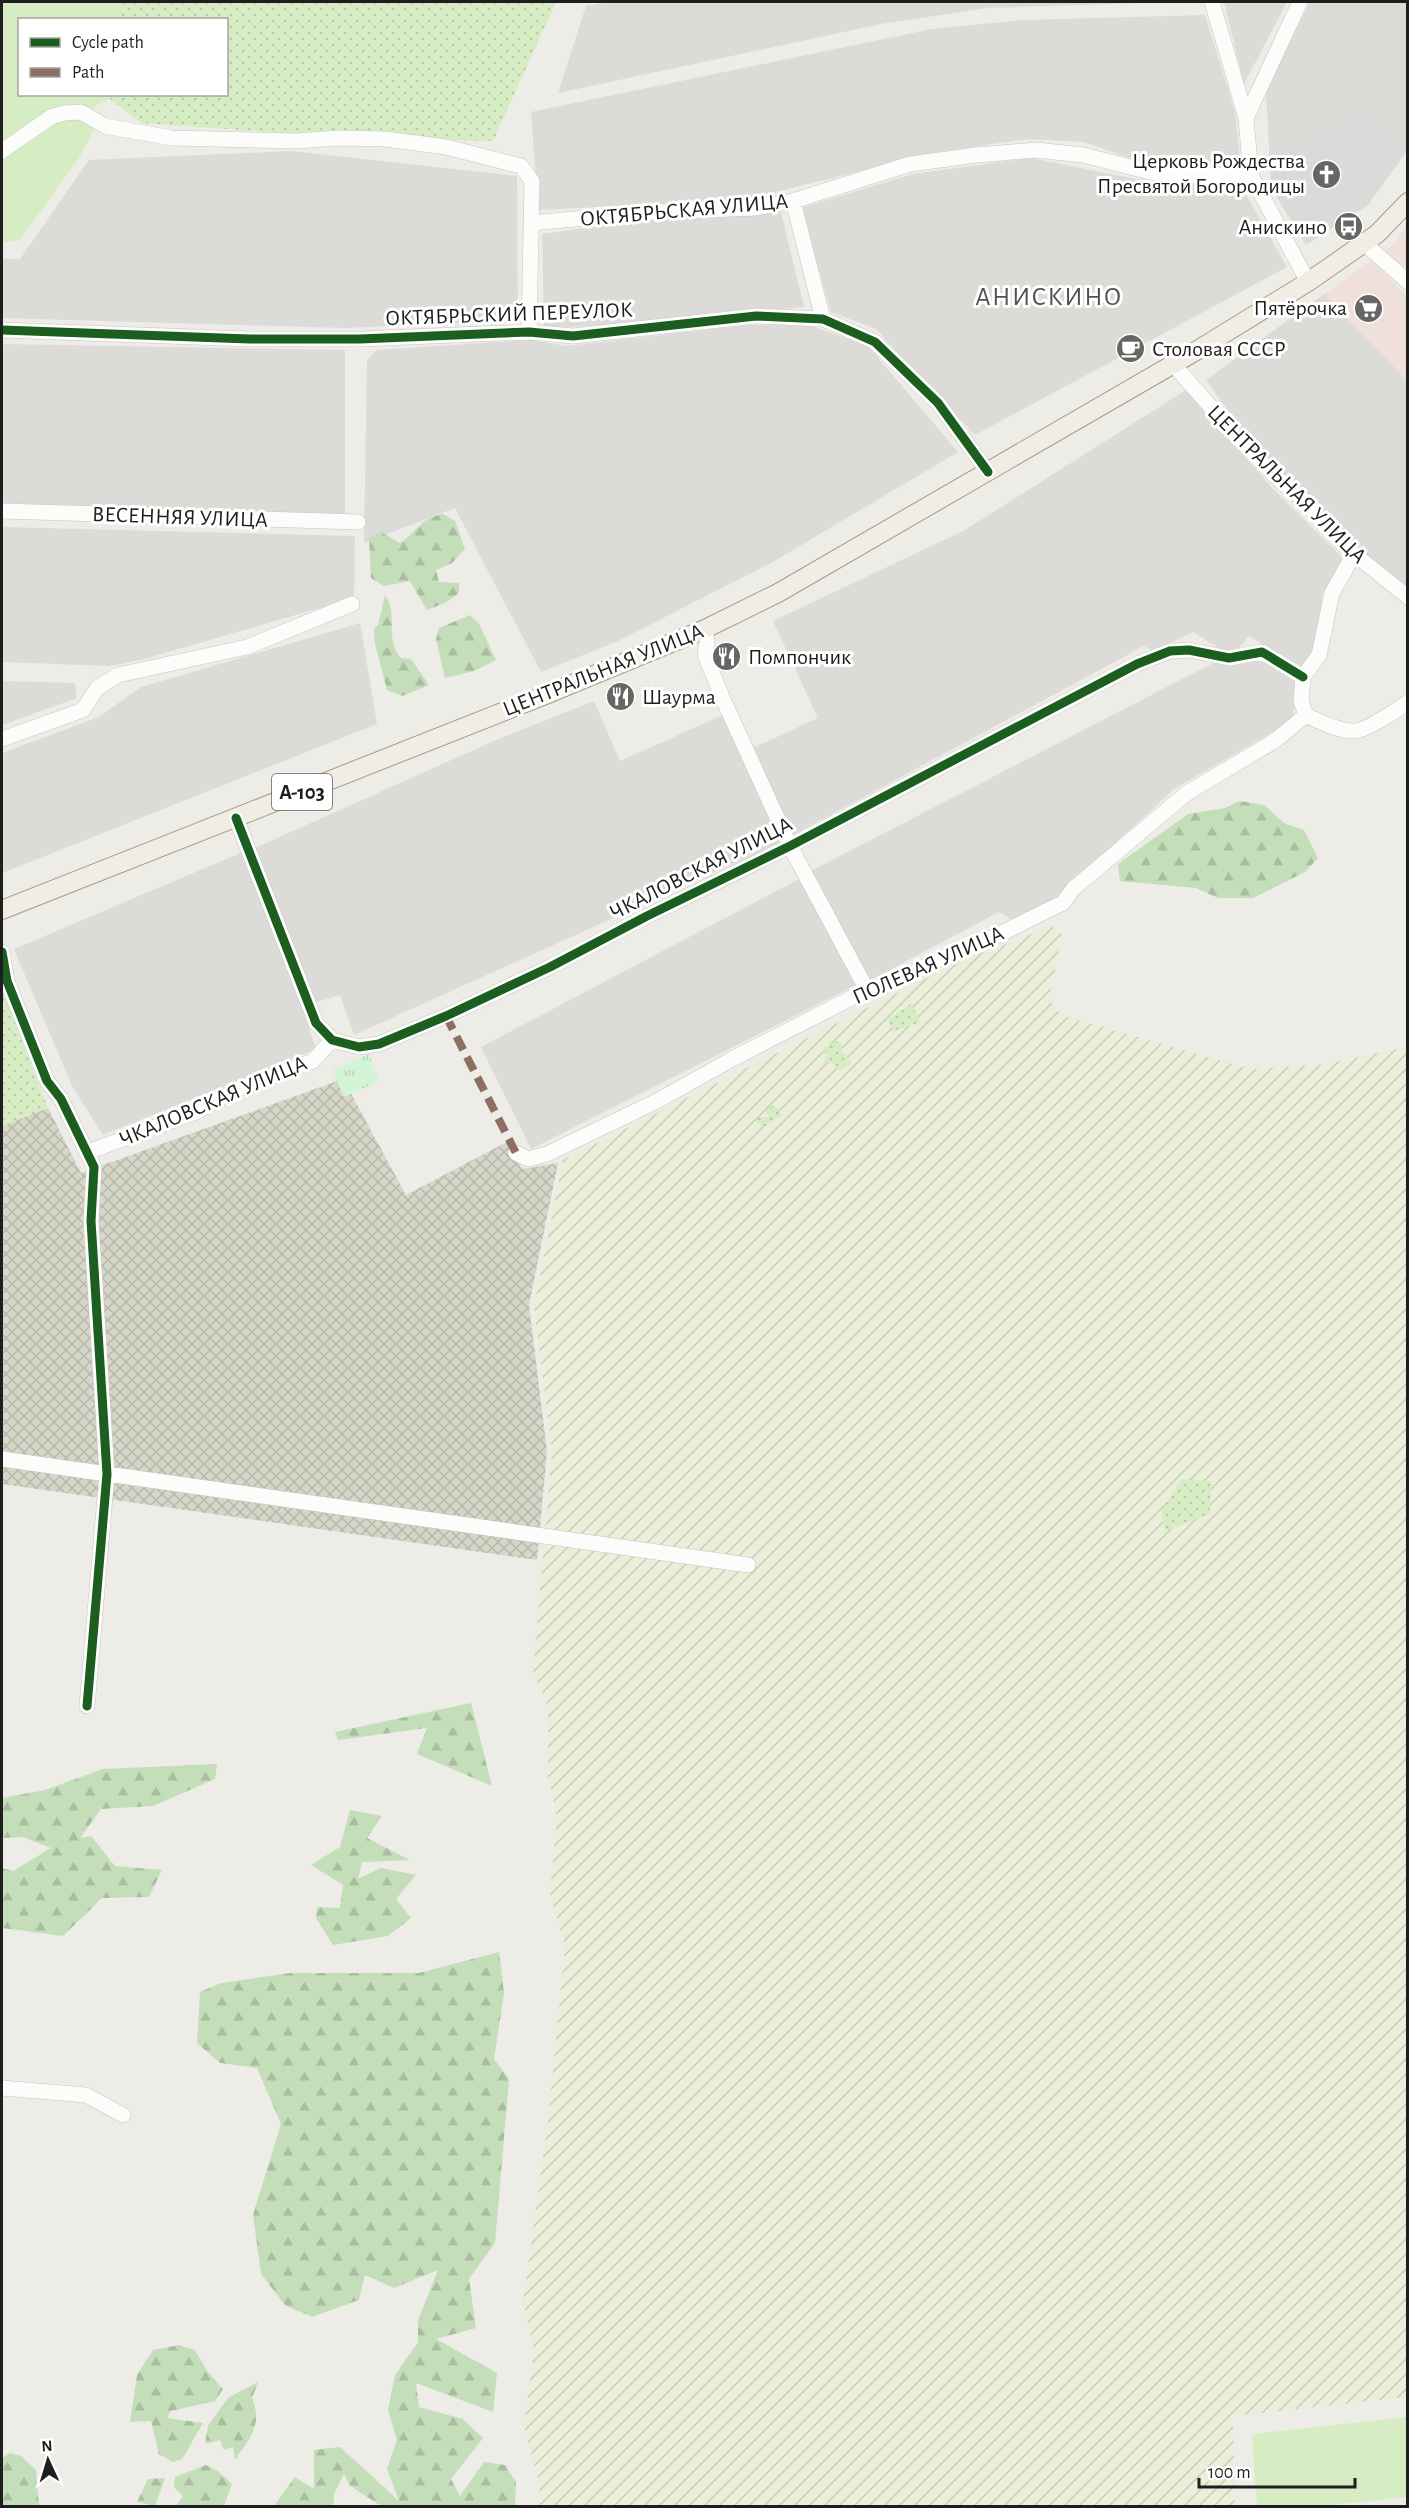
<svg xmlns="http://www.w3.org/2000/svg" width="1409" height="2508" font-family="'Alegreya Sans',sans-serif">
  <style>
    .residential { fill: #dcdbd8 }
    .commercial { fill: #f0e0db }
    .religious { fill: #dbdad8 }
    .construction { fill: url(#construction-cross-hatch) }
    .farmland { fill: url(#farmland-furrows) }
    .grass { fill: url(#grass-dots) }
    .forest { fill: url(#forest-firs) }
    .park { fill: url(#park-tufts) }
    .garden { fill: #d6edc4 }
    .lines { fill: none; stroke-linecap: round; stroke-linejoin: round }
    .minor-casing { stroke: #c5c5c3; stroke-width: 16 }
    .major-casing { stroke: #a39c83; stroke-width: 20 }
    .minor { stroke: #fcfcfb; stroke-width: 15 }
    .major { stroke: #f1ede4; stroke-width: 18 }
    .quiet { stroke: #8d6e63; stroke-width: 8; stroke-dasharray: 15 8; stroke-linecap: butt }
    .cycleway-casing { stroke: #fff; stroke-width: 13 }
    .cycleway { stroke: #1b5e20; stroke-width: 9 }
    .labels { text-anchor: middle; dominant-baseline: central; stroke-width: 6; stroke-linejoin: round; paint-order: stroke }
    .shield { fill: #fff; stroke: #626262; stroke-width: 1.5 }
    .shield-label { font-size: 21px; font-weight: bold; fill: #1e1e1e }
    .poi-label { font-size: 22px; fill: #1e1e1e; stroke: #fff; text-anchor: end }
    .street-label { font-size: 22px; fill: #1e1e1e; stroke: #fff }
    .quarter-label { font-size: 26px; letter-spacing: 1.5px; fill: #515151; stroke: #fff }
  </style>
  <defs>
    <pattern id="construction-cross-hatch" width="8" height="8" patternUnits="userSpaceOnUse" patternTransform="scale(1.5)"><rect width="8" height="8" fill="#d6d7c8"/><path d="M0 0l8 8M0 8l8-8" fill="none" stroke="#b7b8ab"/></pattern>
    <pattern id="farmland-furrows" width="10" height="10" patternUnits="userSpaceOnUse" patternTransform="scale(1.5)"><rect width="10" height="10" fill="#ebeed9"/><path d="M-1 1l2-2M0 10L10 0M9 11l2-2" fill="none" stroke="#c9ccba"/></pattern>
    <pattern id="grass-dots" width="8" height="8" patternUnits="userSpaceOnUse" patternTransform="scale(1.5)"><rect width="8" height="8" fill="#d6edc4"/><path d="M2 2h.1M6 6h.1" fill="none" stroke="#b7cba8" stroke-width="1.8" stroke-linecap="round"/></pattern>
    <pattern id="forest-firs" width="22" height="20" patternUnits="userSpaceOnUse" patternTransform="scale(1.5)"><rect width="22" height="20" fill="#c4deba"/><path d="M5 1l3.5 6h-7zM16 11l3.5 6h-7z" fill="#a8be9f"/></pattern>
    <pattern id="park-tufts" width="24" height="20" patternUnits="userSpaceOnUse" patternTransform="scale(1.5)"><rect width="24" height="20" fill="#d3f5d6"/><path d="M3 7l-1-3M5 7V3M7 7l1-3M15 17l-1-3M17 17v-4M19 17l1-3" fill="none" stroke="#b5d2b7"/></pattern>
  </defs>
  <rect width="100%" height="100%" fill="#edece7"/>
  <path class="residential" d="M609 2H1177L987 8 881 24 558 93 586 6Z
    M1224 2H1287L1244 84Z
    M1310 2H1407V147L1369 108 1269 147 1266 90Z
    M1205 15 1235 112 1241 167 1160 169 1084 142 1027 139 931 153 744 200 538 210 531 112 932 29 1024 20Z
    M291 151 517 176 518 321 345 328 2 318V259H20L89 160Z
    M1031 158 1150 182H1239L1287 267 975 435 876 329 831 312 801 208 912 174Z
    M781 212 804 307 622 324 544 328 542 234 620 223Z
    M1324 294 1407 380V589L1358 550 1260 456 1206 380Z
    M749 325H808L868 346 958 452 771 563 618 641 541 672 455 508 364 543 367 361 376 350 531 340 566 346Z
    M2 344 345 350V514L2 503Z
    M1186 390 1273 489 1345 560 1322 594 1319 650 1305 670 1249 636 1232 656 1193 632 1153 651 1144 646 793 835 751 749 818 718 773 621 965 530Z
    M2 527 355 536 354 598 144 659 110 666 2 662Z
    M360 623 377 724 2 873V753L99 717 141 687Z
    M1219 660H1261L1296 682 1293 720 1174 789 1049 904 1015 922 999 912 865 983 807 873Z
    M2 681 75 683 77 698 2 725Z
    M594 701 620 761 723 715 781 842 354 1035 340 995 313 1003 253 849 496 740Z
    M243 852 288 965 316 1049 103 1135 72 1086 14 949Z
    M799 879 856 985 531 1149 481 1047Z"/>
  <path class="commercial" d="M1407 227V272L1386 251Z
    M1373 260 1407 297V380L1324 294Z"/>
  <path class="religious" d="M1369 108 1407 147V151L1368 205 1306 245 1271 188 1269 147Z"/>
  <path class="construction" d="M343 1079 406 1195 507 1142 522 1169 558 1163 529 1305 547 1451 537 1560 2 1484V1126L48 1108 81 1173Z"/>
  <path class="farmland" d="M1050 925 1062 935 1049 999 1063 1016 1251 1069 1325 1064 1407 1047V2397L1233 2416 1235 2506H540L539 2483 524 2426 534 2351 523 2302 548 2121 565 1946 550 1894 557 1816 548 1776V1705L533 1671 552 1451 534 1307 563 1160 967 958 1021 939Z"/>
  <path class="grass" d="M114 2H556L493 141 359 138 141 123 110 99V95L226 94V20L110 19Z
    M2 974 6 1000 48 1108 2 1126Z
    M911 1004 921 1022 893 1031 888 1019Z
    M837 1041 842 1044V1052L852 1062 840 1071 832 1063 824 1061 827 1055 822 1049Z
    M774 1105 782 1115 763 1127 756 1123 758 1117H769L765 1111Z
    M1182 1479 1211 1481 1210 1514 1165 1531 1161 1511Z"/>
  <path class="forest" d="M443 514 455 521 465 549 452 563 436 570 439 582 459 583V593L445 603 427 610 410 581 384 586 371 578 369 538 381 532 400 543C417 532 420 518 443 514Z
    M385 595C399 615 384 639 401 658L411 659 429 685 402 696 387 690 375 644 374 629 378 625Z
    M470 615 479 624 496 660 474 671 445 678 436 639 439 628Z
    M1239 801 1264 805 1284 823 1304 830 1318 858 1305 872 1253 898H1218L1196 888 1120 881 1118 864 1188 814 1225 808Z
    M471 1703 492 1786 417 1754 427 1728 338 1740 335 1732Z
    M217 1764 215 1779 153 1806 101 1809 80 1838 91 1836 115 1866 162 1870 149 1897 102 1898 63 1936 2 1928V1868L13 1871 51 1848 23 1837 2 1838V1798L45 1790 103 1769Z
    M350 1810 382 1816 367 1838 410 1860 362 1862 358 1879 381 1868 416 1875 396 1899 411 1918 388 1936 333 1945 316 1918 317 1907 340 1908 343 1885 311 1865 340 1847Z
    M499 1952 504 1993 494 2059 509 2079 495 2243 469 2279 476 2328 436 2339 497 2373 493 2412 416 2383 419 2407 463 2419 483 2438 451 2479 460 2496 484 2462 505 2465 516 2482 515 2506H381L349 2485 344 2474 334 2494 333 2506H274L295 2477 314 2489V2450L340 2447 399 2501 387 2469 397 2440 388 2410 395 2375 418 2342V2320L438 2270 394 2288 365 2275 359 2300 312 2317 285 2305 261 2274 253 2215 281 2124 257 2068 220 2063 197 2043 200 1992 221 1983 290 1973H419Z
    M179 2345 195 2350 207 2371 223 2389 215 2401 171 2411 167 2418 203 2423 182 2459 173 2462 159 2454 151 2421 130 2422 137 2375 153 2350Z
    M258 2382 252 2398C263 2425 250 2438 235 2460L233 2447 224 2450 220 2440 205 2444 208 2426 228 2398Z
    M10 2453 21 2456 36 2470 39 2506H2V2458Z
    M206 2465 218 2471 232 2484 224 2506H166L177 2505 183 2496 174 2487 175 2477Z
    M165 2478 155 2506 137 2502 148 2479Z"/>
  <path class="park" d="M369 1054 380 1081 344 1097 332 1070Z"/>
  <path class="garden" d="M2 2H119L117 19 20 20V94L111 95 110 99 96 105 90 115 96 125 79 158 20 240 2 243Z
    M1407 2417V2497L1323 2506H1257L1252 2436 1260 2433Z"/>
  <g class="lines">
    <defs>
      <path id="minor" d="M1212 2 1246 118
        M1300 2 1246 118 1251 175 1308 282
        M2 151 51 117 64 113 81 112 105 126 172 138 296 141 338 138 385 139 446 147 521 166 532 181 529 332
        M793 201 823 319
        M531 223 652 212 756 208 793 201 910 164 977 155 1036 150 1083 155 1162 175H1251
        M1364 243 1408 282
        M2 330 249 339H360L529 332 573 336 756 316 823 319 875 342 938 403 988 472
        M1173 364 1238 438 1278 479 1304 500 1327 529 1354 554 1408 597
        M2 511 358 522
        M705 629 707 642 705 655 723 699 790 846 867 990
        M1306 715 1301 701 1303 677 1319 655 1332 593 1354 554
        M1306 715C1317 721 1342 732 1355 731 1367 730 1397 710 1408 702
        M2 739 83 710 97 688 118 675 247 647 352 604
        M236 818 316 1023 332 1040 359 1047 379 1044 446 1016 550 967 647 916 790 846 1137 664 1170 651 1189 650 1229 658 1262 652 1303 677
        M2 952 7 981 47 1081 61 1099 94 1167 91 1221 107 1474 87 1706
        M88 1152 196 1112 234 1091 313 1061 332 1040
        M516 1153 528 1159 547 1154 657 1101 734 1058 867 990 901 979 975 941 994 937 1050 909 1063 903 1073 889 1187 793 1276 740 1306 715
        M2 1459 748 1565
        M2 2088 86 2095 123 2115"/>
      <path id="major" d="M2 910 548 694 705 629 778 593 1196 351 1308 282 1364 243 1377 234 1408 202"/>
    </defs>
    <use href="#minor" class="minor-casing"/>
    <use href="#major" class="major-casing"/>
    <use href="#minor" class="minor"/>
    <use href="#major" class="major"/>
    <path class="quiet" d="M446 1016 516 1153"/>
    <defs>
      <path id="cycleway" d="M2 330 249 339H360L529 332 573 336 756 316 823 319 875 342 938 403 988 472
        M236 818 316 1023 332 1040 359 1047 379 1044 446 1016 550 967 647 916 790 846 1137 664 1170 651 1189 650 1229 658 1262 652 1303 677
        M2 952 7 981 47 1081 61 1099 94 1167 91 1221 107 1474 87 1706"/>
    </defs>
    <use href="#cycleway" class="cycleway-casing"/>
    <use href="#cycleway" class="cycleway"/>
  </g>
  <defs>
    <symbol id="church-disc" viewBox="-11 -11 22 22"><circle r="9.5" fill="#666664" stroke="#fff"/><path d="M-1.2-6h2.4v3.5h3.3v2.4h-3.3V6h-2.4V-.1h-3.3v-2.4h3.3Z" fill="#fff"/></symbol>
    <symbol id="bus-disc" viewBox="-11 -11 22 22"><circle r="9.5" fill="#666664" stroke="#fff"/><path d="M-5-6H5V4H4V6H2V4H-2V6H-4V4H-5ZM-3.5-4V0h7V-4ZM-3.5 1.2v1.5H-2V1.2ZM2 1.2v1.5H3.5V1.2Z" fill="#fff"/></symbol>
    <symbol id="supermarket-disc" viewBox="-11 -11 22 22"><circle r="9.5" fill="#666664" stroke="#fff"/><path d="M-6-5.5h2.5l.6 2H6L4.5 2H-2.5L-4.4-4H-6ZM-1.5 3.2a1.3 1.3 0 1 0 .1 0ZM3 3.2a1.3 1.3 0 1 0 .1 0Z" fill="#fff"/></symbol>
    <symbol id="cafe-disc" viewBox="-11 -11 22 22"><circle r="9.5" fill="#666664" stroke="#fff"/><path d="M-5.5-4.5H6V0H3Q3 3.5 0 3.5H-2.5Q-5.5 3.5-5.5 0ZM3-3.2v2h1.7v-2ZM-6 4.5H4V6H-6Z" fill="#fff"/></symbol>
    <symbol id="restaurant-disc" viewBox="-11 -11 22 22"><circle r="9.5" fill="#666664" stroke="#fff"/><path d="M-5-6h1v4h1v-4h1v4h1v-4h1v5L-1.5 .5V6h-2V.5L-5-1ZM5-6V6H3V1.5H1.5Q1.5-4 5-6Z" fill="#fff"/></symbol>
  </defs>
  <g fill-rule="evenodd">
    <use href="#church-disc" x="1310" y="158" width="33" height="33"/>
    <use href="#bus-disc" x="1332" y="210" width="33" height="33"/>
    <use href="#supermarket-disc" x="1352" y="292" width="33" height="33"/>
    <use href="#cafe-disc" x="1114" y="332" width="33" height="33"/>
    <use href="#restaurant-disc" x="710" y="640" width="33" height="33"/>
    <use href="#restaurant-disc" x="604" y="680" width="33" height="33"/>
  </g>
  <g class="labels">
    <rect class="shield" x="272" y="774" width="60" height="36" rx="4.5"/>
    <g class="shield-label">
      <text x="302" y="792">А-103</text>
    </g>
    <g class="poi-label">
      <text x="1305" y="161">Церковь Рождества<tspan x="1305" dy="25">Пресвятой Богородицы</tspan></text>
      <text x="1327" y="227">Анискино</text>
      <text x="1347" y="308">Пятёрочка</text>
      <text x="1152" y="349" text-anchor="start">Столовая СССР</text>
      <text x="748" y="657" text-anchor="start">Помпончик</text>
      <text x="642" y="697" text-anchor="start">Шаурма</text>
    </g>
    <g class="street-label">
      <text transform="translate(684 210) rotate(-5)">ОКТЯБРЬСКАЯ УЛИЦА</text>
      <text transform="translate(509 314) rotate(-2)">ОКТЯБРЬСКИЙ ПЕРЕУЛОК</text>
      <text transform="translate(1287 484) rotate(45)">ЦЕНТРАЛЬНАЯ УЛИЦА</text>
      <text transform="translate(180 517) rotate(2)">ВЕСЕННЯЯ УЛИЦА</text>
      <text transform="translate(603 670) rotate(-22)">ЦЕНТРАЛЬНАЯ УЛИЦА</text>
      <text transform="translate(701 868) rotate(-27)">ЧКАЛОВСКАЯ УЛИЦА</text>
      <text transform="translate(928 965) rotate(-24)">ПОЛЕВАЯ УЛИЦА</text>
      <text transform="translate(213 1101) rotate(-23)">ЧКАЛОВСКАЯ УЛИЦА</text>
    </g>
    <g class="quarter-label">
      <text x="1049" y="297">АНИСКИНО</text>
    </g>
  </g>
  <rect width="1409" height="2508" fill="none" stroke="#1e1e1e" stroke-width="6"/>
  <rect x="18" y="18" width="210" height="78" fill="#ffffff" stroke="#a5a5a5" stroke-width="1.5"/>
  <rect x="30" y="38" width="30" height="9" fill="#1b5e20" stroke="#a5a5a5" stroke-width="1.5"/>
  <text x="72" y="48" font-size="18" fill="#1e1e1e">Cycle path</text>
  <rect x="30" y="68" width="30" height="9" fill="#8d6e63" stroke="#a5a5a5" stroke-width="1.5"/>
  <text x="72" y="78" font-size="18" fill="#1e1e1e">Path</text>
  <g transform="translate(48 2460) rotate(356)" stroke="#ffffff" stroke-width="4.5" paint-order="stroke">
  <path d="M0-4.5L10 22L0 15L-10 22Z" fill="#1e1e1e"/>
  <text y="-9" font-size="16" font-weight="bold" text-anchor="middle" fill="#1e1e1e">N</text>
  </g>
  <path d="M1199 2478v9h156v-9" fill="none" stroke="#1e1e1e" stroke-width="3"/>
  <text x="1208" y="2478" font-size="18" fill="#1e1e1e" stroke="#ffffff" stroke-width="4.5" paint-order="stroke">100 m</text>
</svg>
